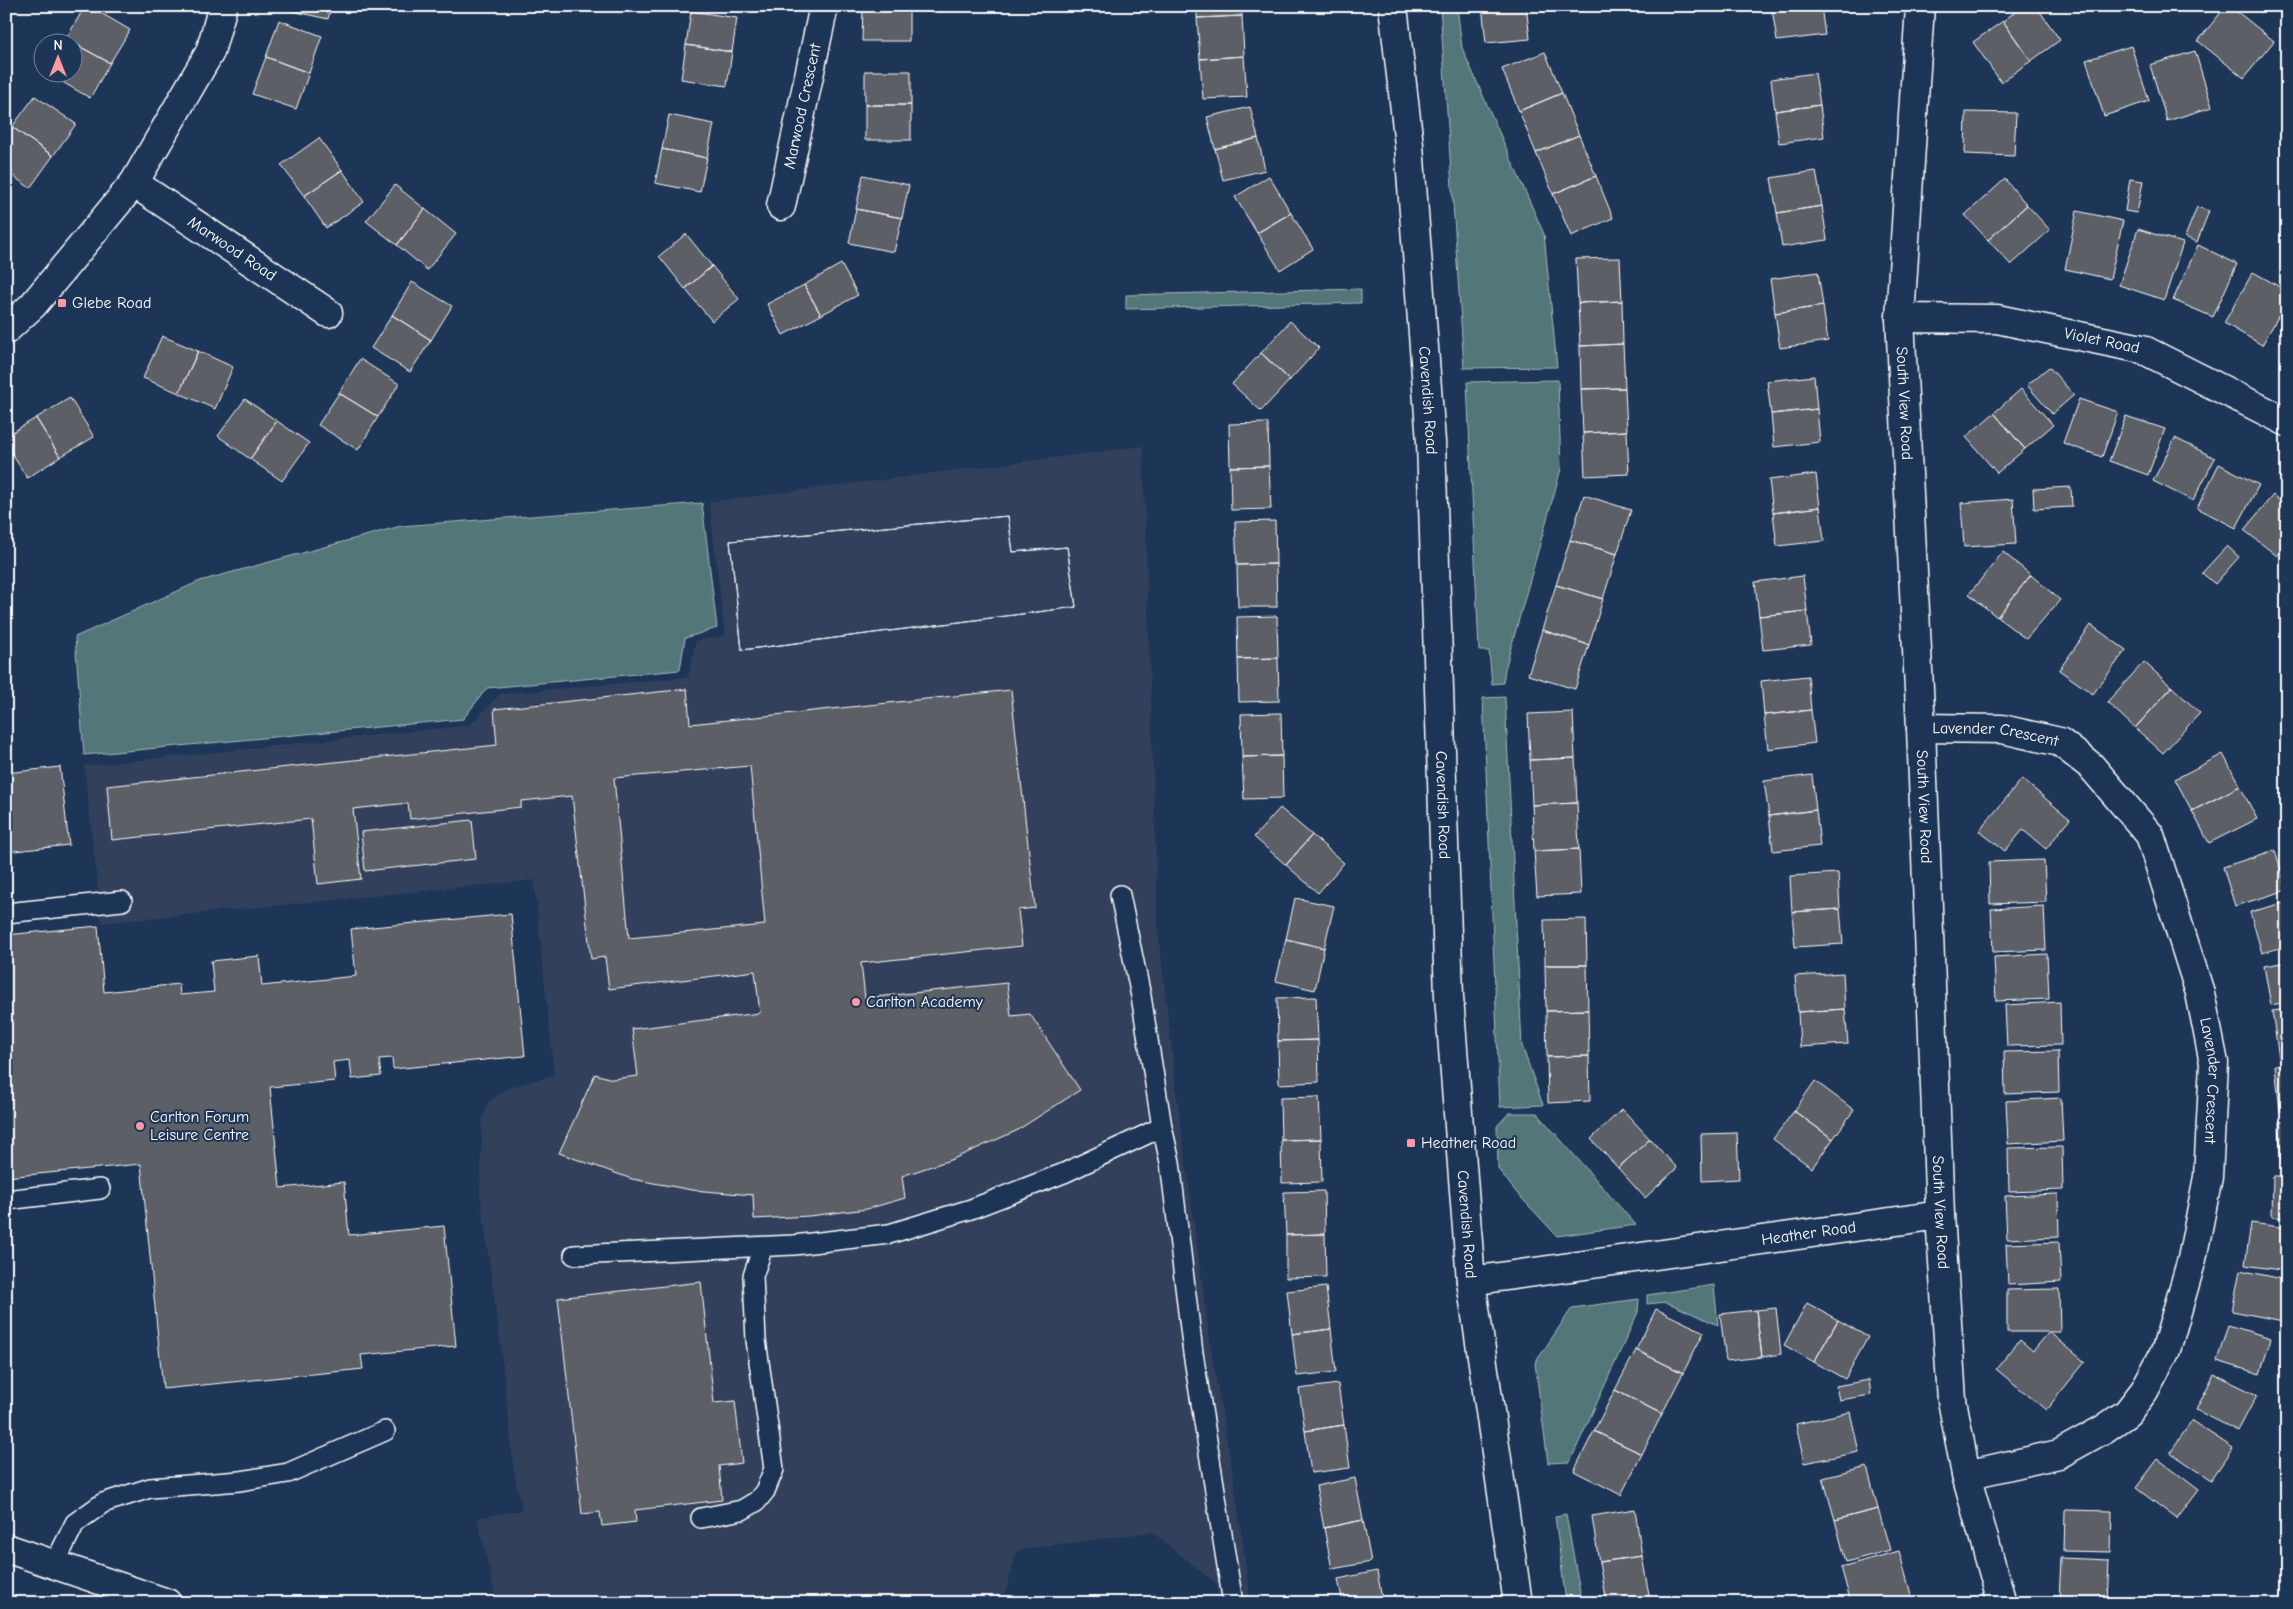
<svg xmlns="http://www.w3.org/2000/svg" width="2293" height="1609" font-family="'Comic Neue',sans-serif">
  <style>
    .built { fill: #30415c }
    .green { fill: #527678; stroke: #a8babc }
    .building { fill: #5c5e66; stroke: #fff; fill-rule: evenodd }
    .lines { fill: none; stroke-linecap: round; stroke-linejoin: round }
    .lane-casing { stroke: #fff; stroke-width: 22 }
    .street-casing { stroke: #fff; stroke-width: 31 }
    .secondary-casing { stroke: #fff; stroke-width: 31 }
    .lane { stroke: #1d3557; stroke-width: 19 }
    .street { stroke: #1d3557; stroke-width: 28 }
    .secondary { stroke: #1d3557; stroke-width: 28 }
    .poi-dot { fill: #ff9aa2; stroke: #1d3557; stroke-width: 2 }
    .labels { text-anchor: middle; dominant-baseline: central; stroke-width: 4; stroke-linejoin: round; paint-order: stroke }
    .street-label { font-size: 16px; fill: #fff; stroke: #1d3557 }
    .poi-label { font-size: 16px; fill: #fff; stroke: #1d3557; text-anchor: start }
  </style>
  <rect width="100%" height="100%" fill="#1d3557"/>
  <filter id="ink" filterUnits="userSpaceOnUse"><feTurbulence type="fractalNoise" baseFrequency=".02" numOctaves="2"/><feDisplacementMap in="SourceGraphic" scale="10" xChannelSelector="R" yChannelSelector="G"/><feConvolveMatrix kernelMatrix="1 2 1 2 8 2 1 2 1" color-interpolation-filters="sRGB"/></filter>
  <g filter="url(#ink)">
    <path class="built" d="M1143 446 1158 929 1178 1105 1212 1355 1233 1473 1251 1603H1219L1217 1584 1152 1532 1018 1550 1002 1603H497L477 1518 522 1510 514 1472 500 1341 480 1194 482 1121 488 1102 508 1088 554 1075 534 880 102 923 84 766 470 725 500 694 688 677 696 641 725 636 709 502Z"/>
    <path class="green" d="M1440 6H1457L1462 48 1544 234 1557 367 1464 368Z
      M1361 289V303L1126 309V295Z
      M1558 380 1561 469 1505 669 1503 683 1492 684 1489 651H1479L1467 382Z
      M702 503 717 628 685 638 680 670 487 688 463 719 84 755 75 637 200 581 401 526Z
      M1505 697 1522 1046 1543 1105 1500 1107 1483 698Z
      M1509 1113H1537L1636 1225 1557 1236 1516 1192 1498 1169 1497 1126Z
      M1714 1285 1718 1325 1666 1302 1647 1304V1295Z
      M1639 1299 1638 1312 1570 1462 1548 1463 1535 1363 1572 1308Z
      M1566 1514 1582 1603H1566L1555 1516Z"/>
    <path class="building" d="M85 6H89L130 30 110 63 66 39Z
      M284 6H331L328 19 283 9Z
      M863 6 909 7V41H862Z
      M1197 6H1242V16L1197 18Z
      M1482 6H1526L1530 39 1486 43Z
      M1792 6H1821L1825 35 1777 41 1772 9Z
      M2023 6H2036L2060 40 2031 61 2003 21Z
      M2226 6H2230L2274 41 2244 78 2198 41Z
      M691 11 737 18 732 52 686 45Z
      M1242 16 1244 56 1200 59 1197 18Z
      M279 20 322 36 309 73 266 57Z
      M2003 21 2031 61 2001 82 1973 42Z
      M66 39 110 63 90 98 47 73 72 72V42H64Z
      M686 45 732 52 727 86 681 79Z
      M2131 46 2149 101 2104 116 2086 60Z
      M2195 51 2212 107 2167 121 2150 65Z
      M1545 52 1562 93 1519 111 1502 69Z
      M1244 56 1247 97 1203 99 1200 59Z
      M266 57 309 73 296 109 252 94Z
      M865 71H911V105H865Z
      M1815 73 1820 105 1775 111 1771 79Z
      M1562 93 1579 135 1536 153 1519 111Z
      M35 96 76 124 53 156 12 127Z
      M865 105H911V140H865Z
      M1820 105 1824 137 1779 143 1775 111Z
      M1250 107 1258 138 1215 149 1207 117Z
      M1966 112 2016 113 2014 156 1965 154Z
      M669 115 714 124 707 158 662 149Z
      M12 127 53 156 30 188 6 171V135Z
      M1579 135 1596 176 1553 194 1536 153Z
      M319 138 342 170 304 196 281 165Z
      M1258 138 1265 170 1223 180 1215 149Z
      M662 149 707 158 700 192 655 183Z
      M342 170 364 202 326 228 304 196Z
      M1816 171 1822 206 1777 213 1771 178Z
      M863 175 909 185 902 218 856 209Z
      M1269 176 1291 213 1257 233 1235 197Z
      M1596 176 1613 218 1571 236 1553 194Z
      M2005 179 2027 205 1988 240 1965 215Z
      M2130 179 2143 181 2137 213 2125 211Z
      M395 185 425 209 397 245 366 221Z
      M2027 205 2050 230 2011 265 1988 240Z
      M1822 206 1827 240 1782 247 1777 213Z
      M2197 207 2209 211 2197 242 2185 237Z
      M425 209 456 234 427 270 397 245Z
      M856 209 902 218 894 252 849 243Z
      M2077 211 2123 221 2110 279 2065 269Z
      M1291 213 1313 249 1280 270 1257 233Z
      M2138 229 2183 243 2164 300 2119 285Z
      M686 234 712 266 685 289 659 256Z
      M2198 245 2237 264 2213 317 2173 300Z
      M1620 258 1622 301 1578 303 1576 259Z
      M841 264 858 295 821 315 804 285Z
      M712 266 739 299 712 321 685 289Z
      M1818 272 1823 306 1775 313 1770 279Z
      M2253 272 2287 291V301L2262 345 2224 323Z
      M412 282 452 306 431 340 392 315Z
      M804 285 821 315 783 335 767 304Z
      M1622 301 1623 344 1580 346 1578 303Z
      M1823 306 1828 341 1780 348 1775 313Z
      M392 315 431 340 410 372 371 348Z
      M1290 321 1319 348 1290 380 1261 353Z
      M162 336 198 351 179 393 143 378Z
      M1623 344 1625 388 1581 389 1580 346Z
      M198 351 233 367 215 409 179 393Z
      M1261 353 1290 380 1261 411 1232 384Z
      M360 359 399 384 378 417 339 393Z
      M2049 367 2074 395 2052 414 2027 385Z
      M1814 376 1817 409 1771 414 1767 381Z
      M1625 388 1627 431 1583 433 1581 389Z
      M2021 389 2053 425 2025 449 1994 413Z
      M339 393 378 417 358 450 318 425Z
      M70 398 94 437 60 457 36 418Z
      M245 399 277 421 250 459 218 436Z
      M2079 399 2118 412 2102 457 2063 443Z
      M1817 409 1820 442 1774 447 1771 414Z
      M1994 413 2025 449 1997 473 1966 437Z
      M2126 416 2165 429 2148 475 2109 461Z
      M36 418 60 457 27 478 6 444V436Z
      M277 421 309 443 282 481 250 459Z
      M1268 423 1269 466 1230 467 1229 424Z
      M1627 431 1629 474 1585 476 1583 433Z
      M2175 438 2215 458 2193 501 2153 481Z
      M2219 464 2259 485 2236 528 2197 508Z
      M1269 466 1271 509 1231 510 1230 467Z
      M1816 474 1820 507 1773 513 1769 480Z
      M2071 487 2072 507 2034 509 2033 489Z
      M1584 495 1631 510 1617 554 1570 540Z
      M2273 495 2287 507V545L2277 556 2244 530Z
      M2013 499 2016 544 1964 547 1961 503Z
      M1820 507 1824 541 1777 546 1773 513Z
      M1008 516 1013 552 1067 547 1076 607 742 650 730 541Z
      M1008 516 1013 552 1067 547 1076 607 742 650 730 541Z
      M1275 521 1276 564 1237 565 1235 522Z
      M1570 540 1617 554 1603 599 1556 585Z
      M2227 546 2239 557 2215 584 2202 573Z
      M2003 552 2031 575 1997 617 1969 594Z
      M1276 564 1277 607H1238L1237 565Z
      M2031 575 2060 600 2026 639 1997 617Z
      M1803 576 1807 611 1759 616 1755 582Z
      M1556 585 1603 599 1589 645 1542 630Z
      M1807 611 1811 645 1763 650 1759 616Z
      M1277 616 1278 658 1238 659 1237 617Z
      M2091 625 2126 650 2093 694 2059 670Z
      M1542 630 1589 645 1575 689 1528 675Z
      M1278 658 1279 701 1239 702 1238 659Z
      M2144 662 2172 687 2135 728 2107 702Z
      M1808 676 1811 710 1764 715 1761 681Z
      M2172 687 2200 713 2163 753 2135 728Z
      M687 689 690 724 1011 690 1035 908 1018 910 1022 946 861 963 865 998 1007 983 1011 1016 1030 1014 1080 1090 1016 1131 953 1159 902 1176 905 1198 867 1209 809 1216 754 1219 753 1195 692 1190 632 1179 559 1153 595 1074 612 1079 638 1076 632 1029 760 1013 755 971 609 989 605 957 591 959 572 796 521 801V807L410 819 408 803 353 809 361 879 318 884 311 819 112 840 107 786 497 745 494 709ZM750 766 765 925 629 938 614 778Z
      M1811 710 1815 743 1768 749 1764 715Z
      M1573 712 1575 758 1530 760 1528 714Z
      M1281 713 1282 756 1242 757 1241 714Z
      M2223 754 2240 786 2192 811 2175 779Z
      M1282 756 1283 798 1244 799 1242 757Z
      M1575 758 1577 803 1532 805 1530 760Z
      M60 767 69 845 6 852V773Z
      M1812 775 1816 810 1769 816 1764 781Z
      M2022 779 2070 819 2046 849 2023 830 2005 851 1979 831Z
      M2240 786 2257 819 2209 843 2192 811Z
      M1577 803 1579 849 1534 851 1532 805Z
      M1280 808 1312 835 1286 865 1254 837Z
      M1816 810 1820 846 1773 851 1769 816Z
      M472 820 476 859 365 871 361 832Z
      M1312 835 1344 863 1318 893 1286 865Z
      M1579 849 1581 894 1537 896 1534 851Z
      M2275 850 2287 890 2235 906 2223 867Z
      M2044 860 2046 902 1990 904 1989 862Z
      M1838 873 1840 909 1792 912 1790 876Z
      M1295 898 1334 906 1324 948 1286 939Z
      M2287 902V946L2262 953 2250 912Z
      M2044 906 2046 950 1993 952 1991 909Z
      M1840 909 1843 944 1795 947 1792 912Z
      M511 914 525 1056 393 1069 392 1058 379 1059 381 1076 352 1079 350 1060 333 1062 335 1081 270 1087 280 1188 344 1182 349 1235 444 1226 456 1346 361 1355 363 1369 163 1389 141 1164 6 1177V935L98 926 104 992 179 984 180 995 214 992 211 961 259 956 262 986 356 976 351 929Z
      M1586 919 1587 965H1545L1544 920Z
      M1286 939 1324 948 1315 990 1276 981Z
      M2047 954 2049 999 1996 1001 1994 957Z
      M2287 962V1002L2271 1005 2264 966Z
      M1545 965H1587L1588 1010 1546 1011Z
      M1843 973 1845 1009 1798 1012 1795 976Z
      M1316 997 1318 1040 1278 1041 1277 998Z
      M2060 1002 2061 1045 2007 1046 2005 1005Z
      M1845 1009 1848 1044 1800 1047 1798 1012Z
      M2287 1009V1056L2279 1058 2272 1011Z
      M1588 1010 1589 1056 1547 1057 1546 1011Z
      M1318 1040 1319 1082 1279 1084 1278 1041Z
      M2058 1051 2059 1092 2005 1094 2004 1052Z
      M1589 1056 1590 1101 1548 1103 1547 1057Z
      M2287 1064V1111H2280L2275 1065Z
      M1815 1081 1854 1110 1833 1139 1794 1111Z
      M1319 1097 1321 1139 1281 1140 1280 1098Z
      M2061 1098 2063 1141 2008 1144 2006 1101Z
      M1622 1109 1650 1139 1618 1168 1591 1139Z
      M1794 1111 1833 1139 1812 1168 1773 1139Z
      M2287 1121V1165H2281L2279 1122Z
      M1737 1133 1739 1179 1702 1181 1701 1134Z
      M1321 1139 1322 1182 1282 1183 1281 1140Z
      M1650 1139 1677 1168 1645 1198 1618 1168Z
      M2062 1147 2063 1190 2009 1192 2008 1148Z
      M2273 1176H2287V1218L2272 1217Z
      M1324 1191 1325 1234 1286 1235 1284 1192Z
      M2058 1194 2059 1237 2007 1239 2005 1196Z
      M2251 1223 2287 1228V1271L2245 1265Z
      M1325 1234 1326 1277 1286 1278V1235Z
      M2059 1242 2061 1282 2008 1285 2006 1244Z
      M2240 1270 2287 1280V1306L2283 1321 2232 1311Z
      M701 1282 714 1403 735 1401 742 1463 719 1466 722 1500 635 1510 636 1522 602 1526 600 1512 582 1514 558 1298Z
      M1326 1287 1331 1329 1292 1334 1287 1291Z
      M2059 1289 2060 1332H2007V1290Z
      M1807 1303 1838 1320 1814 1362 1784 1345Z
      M1776 1308 1781 1354 1762 1357 1756 1310Z
      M1656 1309 1704 1332 1683 1373 1636 1350Z
      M1756 1310 1762 1357 1726 1361 1720 1314Z
      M1838 1320 1868 1337 1845 1379 1814 1362Z
      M2228 1325 2271 1338 2260 1374 2217 1361Z
      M1331 1329 1336 1372 1297 1376 1292 1334Z
      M2049 1332 2085 1362 2046 1410 1996 1369 2020 1340 2033 1351Z
      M1636 1350 1683 1373 1662 1414 1615 1390Z
      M2214 1374 2257 1395 2238 1431 2196 1410Z
      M1869 1380 1871 1395 1839 1400 1836 1386Z
      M1338 1384 1344 1425 1305 1431 1299 1389Z
      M1615 1390 1662 1414 1642 1454 1594 1431Z
      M1850 1412 1859 1452 1804 1463 1796 1424Z
      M2192 1421 2233 1448 2211 1480 2170 1452Z
      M1344 1425 1350 1468 1311 1473 1305 1431Z
      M1594 1431 1642 1454 1621 1495 1574 1471Z
      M2158 1459 2199 1490 2177 1519 2136 1488Z
      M1867 1467 1878 1509 1835 1520 1823 1478Z
      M1355 1478 1363 1520 1324 1528 1316 1486Z
      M1635 1509 1642 1556 1599 1562 1592 1516Z
      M1878 1509 1890 1550 1846 1562 1835 1520Z
      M2065 1510 2112 1511 2111 1552 2064 1551Z
      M1363 1520 1371 1562 1332 1569 1324 1528Z
      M1899 1551 1912 1598 1893 1603H1851L1841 1567Z
      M1642 1556 1650 1601 1606 1603 1599 1562Z
      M2061 1558 2109 1560 2107 1603 2059 1601Z
      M1377 1571 1383 1603H1343L1338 1579Z"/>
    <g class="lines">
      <defs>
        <path id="lane" d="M1120 895 1141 996 1162 1127 1170 1162 1193 1353 1233 1603
          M6 913 122 901
          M6 1200 100 1189
          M574 1255 794 1245 889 1234 971 1209 1064 1173 1162 1127
          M701 1518 742 1510 757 1501 765 1491 774 1469 756 1340 753 1276 763 1247
          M54 1565 75 1523 103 1503 150 1488 240 1481 288 1473 385 1431"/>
        <g id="street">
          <path id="s1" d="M1920 6 1900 318 1921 728 1940 1215 1952 1400 1966 1475 2002 1603"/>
          <path id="s2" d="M134 183 328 313"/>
          <path id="s3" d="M781 206 824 6"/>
          <path id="s4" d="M1900 318 1997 319 2142 349 2287 422"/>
          <path d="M6 330 33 305 134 183 210 52 223 6"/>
          <path id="s5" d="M1921 728 2002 729 2060 742 2091 766 2150 835 2200 993 2214 1063 2208 1177 2192 1259 2166 1350 2144 1391 2127 1413 2104 1429 2059 1454 1966 1475"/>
          <path id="s6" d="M1471 1281 1940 1215"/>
          <path d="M6 1548 167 1603"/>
        </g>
        <g id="secondary">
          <path id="s7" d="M1393 6 1409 145 1431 442 1449 997 1471 1281 1518 1603"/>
        </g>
      </defs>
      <use href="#lane" class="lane-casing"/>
      <use href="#street" class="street-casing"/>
      <use href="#secondary" class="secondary-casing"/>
      <use href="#lane" class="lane"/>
      <use href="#street" class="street"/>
      <use href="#secondary" class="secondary"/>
    </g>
  </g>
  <g class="poi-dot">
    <rect x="57" y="298" width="10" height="10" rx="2.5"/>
    <circle cx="856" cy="1002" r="5"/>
    <circle cx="140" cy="1126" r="5"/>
    <rect x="1406" y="1138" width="10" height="10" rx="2.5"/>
  </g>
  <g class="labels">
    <g class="street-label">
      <text stroke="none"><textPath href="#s3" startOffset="102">Marwood Crescent</textPath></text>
      <text stroke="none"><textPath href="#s2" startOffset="118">Marwood Road</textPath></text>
      <text stroke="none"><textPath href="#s4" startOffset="204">Violet Road</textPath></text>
      <text stroke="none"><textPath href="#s7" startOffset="396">Cavendish Road</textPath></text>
      <text stroke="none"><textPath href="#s1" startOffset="398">South View Road</textPath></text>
      <text stroke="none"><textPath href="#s5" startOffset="75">Lavender Crescent</textPath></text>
      <text stroke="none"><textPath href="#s7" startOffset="801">Cavendish Road</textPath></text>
      <text stroke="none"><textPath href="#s1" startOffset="802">South View Road</textPath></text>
      <text stroke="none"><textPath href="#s5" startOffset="525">Lavender Crescent</textPath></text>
      <text stroke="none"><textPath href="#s1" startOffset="1208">South View Road</textPath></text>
      <text stroke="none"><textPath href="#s7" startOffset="1221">Cavendish Road</textPath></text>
      <text stroke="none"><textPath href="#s6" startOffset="341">Heather Road</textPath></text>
    </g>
    <g class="poi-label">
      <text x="72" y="303">Glebe Road</text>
      <text x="866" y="1002">Carlton Academy</text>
      <text x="150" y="1117">Carlton Forum<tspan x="150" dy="18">Leisure Centre</tspan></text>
      <text x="1421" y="1143">Heather Road</text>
    </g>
  </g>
  <rect width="2293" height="1609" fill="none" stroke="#1d3557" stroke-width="25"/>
  <rect x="12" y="12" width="2268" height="1584" fill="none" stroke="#fff" stroke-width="2" filter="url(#ink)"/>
  <g transform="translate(58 58)"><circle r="24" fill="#1d3557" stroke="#77869a"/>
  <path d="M0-4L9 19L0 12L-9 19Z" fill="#ff9aa2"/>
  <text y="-8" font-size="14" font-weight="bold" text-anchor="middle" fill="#ffffff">N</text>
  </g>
</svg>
